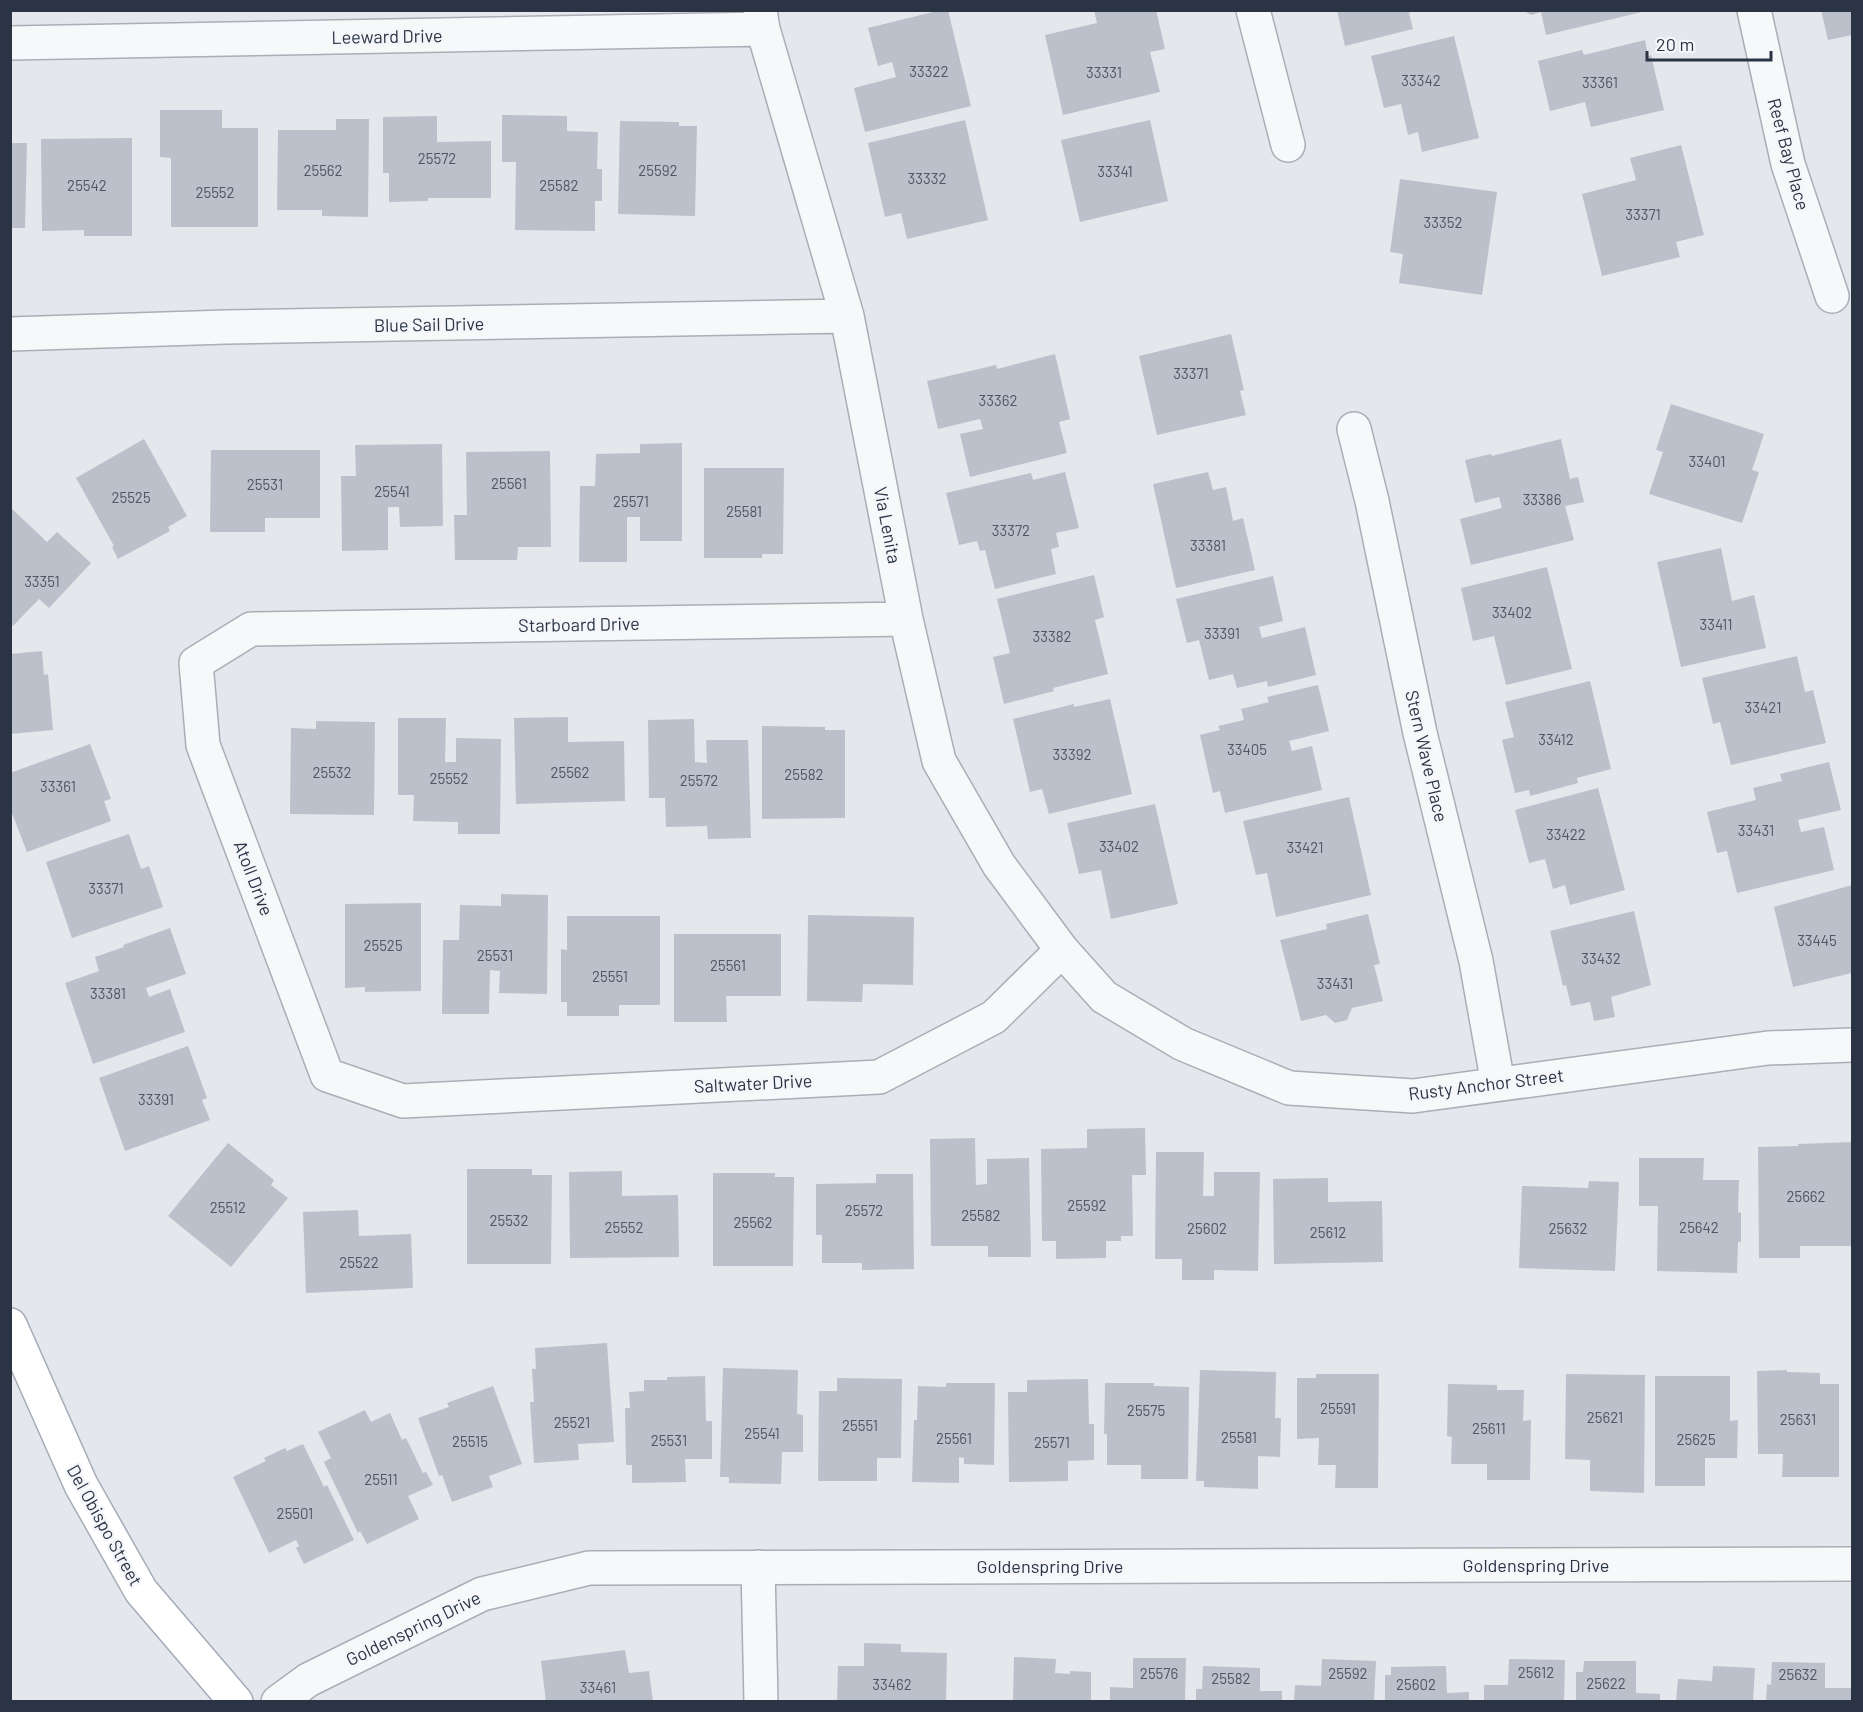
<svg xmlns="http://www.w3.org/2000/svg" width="1863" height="1712" font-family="Barlow,sans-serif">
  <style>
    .building { fill: #bbc0ca }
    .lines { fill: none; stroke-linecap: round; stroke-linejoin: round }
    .minor-casing { stroke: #a9aeb7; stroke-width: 36 }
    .primary-casing { stroke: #a3abb8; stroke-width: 36 }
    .minor { stroke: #f7f8fa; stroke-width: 33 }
    .primary { stroke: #fff; stroke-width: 33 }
    .labels { text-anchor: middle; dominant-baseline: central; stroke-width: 5; stroke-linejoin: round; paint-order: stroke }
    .number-label { font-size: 15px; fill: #4f5766 }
    .street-label { font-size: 18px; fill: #2b3445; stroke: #f4f6f9 }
  </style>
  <rect width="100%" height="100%" fill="#e4e7ec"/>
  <path class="building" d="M941 10H948L971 106 865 132 854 88 896 77 892 62 878 66 868 28Z
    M1094 10H1156L1165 49 1150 52 1160 92 1063 115 1045 35 1097 23Z
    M1337 10H1415L1409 13 1413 29 1345 46Z
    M1522 10H1646V11L1546 35 1541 12 1531 15Z
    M1821 10H1852V35L1828 40Z
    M1454 36 1479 138 1422 152 1418 132 1408 135 1401 104 1384 108 1371 56Z
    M1645 40 1648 56 1651 55 1664 110 1591 127 1585 102 1550 111 1538 61 1582 50 1584 55Z
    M160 110H222V128H258V227H171V158L160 157Z
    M502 115 567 116V131L598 132 597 169H602V201H595V231L515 230 516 162H502Z
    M437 116V142L491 141V198H428V201L389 202V173H383V117Z
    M336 119H369L368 217 322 216V210H277L278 130H336Z
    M965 120 988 220 907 239 901 213 885 217 868 143Z
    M1150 120 1168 201 1080 222 1061 140Z
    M620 121 679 122V126H697L695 216 618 214Z
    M132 138V236H84V230L42 231 41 139Z
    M10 143H27L25 228H10Z
    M1681 145 1704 235 1676 242 1680 257 1602 276 1582 194 1636 180 1630 158Z
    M1400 179 1497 192 1482 295 1399 283 1403 254 1390 252Z
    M1231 334 1244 390 1240 391 1246 415 1157 435 1139 356Z
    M1055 354 1070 419 1059 422 1067 453 970 477 960 434 983 429 980 419 938 429 927 381 996 365 997 369Z
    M1671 404 1764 434 1752 470 1759 472 1742 523 1649 494 1663 452 1656 450Z
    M144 439 187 516 168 527 170 531 118 559 112 547 114 546 76 478Z
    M1561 439 1570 479 1578 477 1584 502 1565 506 1574 540 1471 565 1460 519 1502 508 1499 497 1475 503 1465 460 1491 454 1492 456Z
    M682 443V541H640V517H627V562H579L580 486H595L596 454 640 453V444Z
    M442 444 443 526 400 527 399 507H388V550L342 551 341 476H356L355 445Z
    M211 450H320V518H265V532H210Z
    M550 451 551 547H518L517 560H455L454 515H467L466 452Z
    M704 468H784L783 554H762V558H704Z
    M1065 472 1079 528 1056 533 1059 547 1051 549 1056 574 995 589 985 550 980 551 977 541 959 545 946 493 1031 473 1033 480Z
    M1208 472 1213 490 1226 487 1233 521 1243 518 1255 570 1176 588 1153 484Z
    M10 507 47 542 57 532 91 563 49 608 39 599 13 626 10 623Z
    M1721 548 1732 601 1754 595 1766 648 1681 667 1657 562Z
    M1547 567 1572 669 1506 685 1494 636 1473 641 1461 588Z
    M1094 575 1104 617 1095 620 1108 674 1053 688 1054 691 1004 704 993 657 1010 653 997 599Z
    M1273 576 1283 621 1259 627 1262 638 1305 627 1316 675 1268 687 1267 681 1237 688 1233 674 1209 680 1199 640 1187 643 1176 599Z
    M42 651 44 675 48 674 53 730 10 734V654Z
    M1797 656 1805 692 1813 690 1826 743 1731 765 1720 722 1713 724 1702 678Z
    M1590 681 1611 769 1577 778 1578 783 1530 796 1529 790 1515 793 1502 740 1514 737 1505 702Z
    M1318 685 1329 731 1289 741 1292 751 1312 746 1322 790 1225 813 1220 791 1213 793 1200 735 1220 730 1218 726 1244 720 1241 709 1269 702 1267 697Z
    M1110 699 1132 794 1049 814 1042 789 1030 792 1013 719 1074 704V707Z
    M568 717V742L624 741 625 801 516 804 514 718Z
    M398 718H446L445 762H456V738L501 739 500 834H458V822L413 821 414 795H398Z
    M694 719 695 762 707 763 706 740H748L751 838 708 839 707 826 666 827 665 798H649L648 720Z
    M316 721 375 722 374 815 290 814 291 728 316 729Z
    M762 726 825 727V730H845V818L762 819Z
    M90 744 111 799 104 801 111 821 27 852 10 808V773Z
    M1829 762 1841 810 1798 820 1801 832 1824 827 1834 870 1737 893 1727 851 1717 853 1707 812 1756 800 1753 788 1782 781 1780 774Z
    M1598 788 1625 890 1570 905 1565 885 1553 889 1545 859 1529 863 1515 810Z
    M1349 797 1371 895 1276 917 1267 873 1256 875 1243 821Z
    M1155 804 1178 904 1111 919 1101 870 1079 874 1067 823Z
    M129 834 141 869 149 866 163 907 72 938 46 862Z
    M1852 885V973L1793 987 1774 907Z
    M501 894 548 895 547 994 499 993 500 971 490 970 489 1014H442L443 940H459L460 905 501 906Z
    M421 903V991L365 992V987L345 988V904Z
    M1634 911 1651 985 1611 997 1615 1017 1594 1021 1590 1002 1571 1006 1566 985 1563 986 1550 931Z
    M1368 914 1380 964 1374 965 1383 1001 1352 1008 1347 1020 1335 1023 1326 1015 1301 1021 1280 940 1327 929 1326 924Z
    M808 915 914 917 913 985 863 984 862 1002 807 1001Z
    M567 916H660V1005H619V1016H567V1002H561V949L567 950Z
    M170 928 186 974 146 988 149 997 170 989 185 1032 93 1064 65 983 99 971 95 957 124 947 123 945Z
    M674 934H781V996H726L727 1022H674Z
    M188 1046 207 1098 202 1100 210 1120 125 1151 99 1078Z
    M1145 1128 1146 1175H1132L1133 1236H1121V1241H1106V1258L1056 1259V1241H1042L1041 1149 1087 1148V1129Z
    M975 1138 976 1185 987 1184V1159L1029 1158 1031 1257H988V1246H931L930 1139Z
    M1852 1142V1246H1800V1258H1759L1758 1147 1798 1146V1144Z
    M228 1143 274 1180 271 1185 288 1198 231 1267 168 1216Z
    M1156 1152H1204L1203 1196H1214V1172H1260L1258 1271 1214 1270V1280H1182V1259H1155Z
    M1639 1158H1704L1703 1180H1739L1738 1212 1741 1213V1242H1738L1737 1273 1657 1271 1658 1206H1639Z
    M467 1169H532V1175H552L551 1264H467Z
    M622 1171V1196L678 1195 679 1257 570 1258 569 1172Z
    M713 1173H775V1177H794L793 1266H713Z
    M876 1174H913L914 1269 862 1270V1263H822V1235H816V1184L876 1183Z
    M1328 1178V1202L1382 1201 1383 1262 1274 1264 1273 1179Z
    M1589 1181 1619 1182 1615 1271 1519 1268 1522 1186 1588 1188Z
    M358 1210 359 1236 411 1234 413 1288 306 1293 303 1212Z
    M607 1343 614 1442 578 1444 579 1460 534 1463 530 1402H534L532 1369H536L535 1348Z
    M723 1368 798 1370 797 1414 803 1415V1452H782L781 1484 729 1483V1477H720Z
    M1200 1370 1276 1372 1275 1418H1281L1280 1457 1258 1456V1489L1204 1487V1481H1196Z
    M1787 1370V1372L1820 1373V1384H1839V1477H1782L1783 1454H1758L1757 1371Z
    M1316 1374H1379L1378 1488H1335L1336 1465H1318L1319 1438 1297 1439V1378H1316Z
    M1566 1374 1645 1375 1644 1493 1590 1491V1460L1565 1459Z
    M705 1376 706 1421H712V1459H685L686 1482 632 1483V1465H626L625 1408H630L629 1392 644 1391V1380H667V1377Z
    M1655 1376H1730V1421L1738 1420 1737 1458H1705V1486H1655Z
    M837 1378 902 1379 901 1458H877V1481H818L819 1391H837Z
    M1088 1379 1089 1424H1094V1460L1068 1461V1481L1009 1482 1008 1392H1027V1380Z
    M946 1383H995L994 1465 964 1464V1458L959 1457V1483L912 1482 914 1420H917L918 1386 946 1387Z
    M1105 1383H1154V1386L1189 1387 1188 1479H1141V1465H1107V1434H1104Z
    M1448 1384 1497 1385V1390H1524L1523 1421 1531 1420 1530 1480H1487V1464H1451L1452 1437 1447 1436Z
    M493 1386 522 1464 489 1476 493 1487 452 1502 442 1475 439 1476 418 1418 449 1407 447 1403Z
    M365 1410 371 1422 390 1413 402 1440 406 1438 423 1473 426 1472 433 1485 408 1496 419 1519 367 1544 360 1531 358 1533 324 1462 331 1458 318 1432Z
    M303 1444 324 1487 327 1485 354 1540 304 1564 296 1548 299 1546 296 1540 269 1553 233 1477 266 1461 264 1458 285 1448 287 1451Z
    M864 1643 901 1644V1652L947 1653 946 1702H837L838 1666H864Z
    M625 1650 629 1673 649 1671 653 1702H546L541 1661Z
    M1014 1657 1056 1659 1055 1673 1070 1674V1671L1091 1672V1702H1013Z
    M1133 1658H1186L1185 1702H1110V1687L1133 1688Z
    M1322 1659 1376 1661 1374 1702H1294L1295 1685 1321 1686Z
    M1509 1659 1565 1660 1564 1702H1484V1685H1508Z
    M1584 1661H1636V1693L1660 1694V1702H1576V1672H1583Z
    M1772 1662 1825 1663V1688H1852L1851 1702H1766L1767 1684 1771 1685Z
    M1203 1666 1260 1668V1691H1282V1702H1196V1689H1202Z
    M1446 1666 1447 1693 1469 1692V1702H1385V1675H1391V1667Z
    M1713 1666 1755 1668 1753 1702H1676L1678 1679 1712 1681Z"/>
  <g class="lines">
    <defs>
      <path id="minor" d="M760 10 763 29 847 316 906 619 939 761 999 865 1062 950 1104 997 1183 1044 1289 1088 1413 1096 1768 1048 1852 1045
        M1253 10 1288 145
        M1754 10 1788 164 1832 296
        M10 43 763 29
        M10 334 226 327 847 316
        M1354 429 1372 501 1420 733 1476 961 1498 1084
        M906 619 251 629 196 663 203 745 327 1075 403 1101 879 1077 994 1017 1062 950
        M758 1567 761 1702
        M278 1702 308 1680 482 1594 589 1568 1852 1564"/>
      <path id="primary" d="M10 1325 81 1485 141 1591 236 1702"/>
    </defs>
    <use href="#minor" class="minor-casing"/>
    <use href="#primary" class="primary-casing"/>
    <use href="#minor" class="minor"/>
    <use href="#primary" class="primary"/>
  </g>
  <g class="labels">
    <g class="number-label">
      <text x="929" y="71">33322</text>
      <text x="1104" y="72">33331</text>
      <text x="1421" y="80">33342</text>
      <text x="1600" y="82">33361</text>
      <text x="437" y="158">25572</text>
      <text x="323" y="170">25562</text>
      <text x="658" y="170">25592</text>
      <text x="1115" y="171">33341</text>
      <text x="927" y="178">33332</text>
      <text x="87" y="185">25542</text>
      <text x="559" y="185">25582</text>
      <text x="215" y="192">25552</text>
      <text x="1643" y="214">33371</text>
      <text x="1443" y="222">33352</text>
      <text x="1191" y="373">33371</text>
      <text x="998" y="400">33362</text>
      <text x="1707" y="461">33401</text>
      <text x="509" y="483">25561</text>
      <text x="265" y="484">25531</text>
      <text x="392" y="491">25541</text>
      <text x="131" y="497">25525</text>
      <text x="1542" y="499">33386</text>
      <text x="631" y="501">25571</text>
      <text x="744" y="511">25581</text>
      <text x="1011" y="530">33372</text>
      <text x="1208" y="545">33381</text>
      <text x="42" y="581">33351</text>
      <text x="1512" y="612">33402</text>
      <text x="1716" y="624">33411</text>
      <text x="1222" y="633">33391</text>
      <text x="1052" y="636">33382</text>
      <text x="1763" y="707">33421</text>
      <text x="1556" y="739">33412</text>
      <text x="1247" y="749">33405</text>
      <text x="1072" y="754">33392</text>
      <text x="332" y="772">25532</text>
      <text x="570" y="772">25562</text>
      <text x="804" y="774">25582</text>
      <text x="449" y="778">25552</text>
      <text x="699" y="780">25572</text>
      <text x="58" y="786">33361</text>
      <text x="1756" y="830">33431</text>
      <text x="1566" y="834">33422</text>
      <text x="1119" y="846">33402</text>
      <text x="1305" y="847">33421</text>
      <text x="106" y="888">33371</text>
      <text x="1817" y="940">33445</text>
      <text x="383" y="945">25525</text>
      <text x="495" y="955">25531</text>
      <text x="1601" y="958">33432</text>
      <text x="728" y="965">25561</text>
      <text x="610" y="976">25551</text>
      <text x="1335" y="983">33431</text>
      <text x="108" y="993">33381</text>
      <text x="156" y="1099">33391</text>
      <text x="1806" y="1196">25662</text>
      <text x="1087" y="1205">25592</text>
      <text x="228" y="1207">25512</text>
      <text x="864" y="1210">25572</text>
      <text x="981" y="1215">25582</text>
      <text x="509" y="1220">25532</text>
      <text x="753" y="1222">25562</text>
      <text x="624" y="1227">25552</text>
      <text x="1699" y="1227">25642</text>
      <text x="1207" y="1228">25602</text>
      <text x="1568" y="1228">25632</text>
      <text x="1328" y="1232">25612</text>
      <text x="359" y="1262">25522</text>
      <text x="1338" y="1408">25591</text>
      <text x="1146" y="1410">25575</text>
      <text x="1605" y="1417">25621</text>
      <text x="1798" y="1419">25631</text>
      <text x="572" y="1422">25521</text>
      <text x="860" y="1425">25551</text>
      <text x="1489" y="1428">25611</text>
      <text x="762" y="1433">25541</text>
      <text x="1239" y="1437">25581</text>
      <text x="954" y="1438">25561</text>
      <text x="1696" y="1439">25625</text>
      <text x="669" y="1440">25531</text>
      <text x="470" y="1441">25515</text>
      <text x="1052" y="1442">25571</text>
      <text x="381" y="1479">25511</text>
      <text x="295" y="1513">25501</text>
      <text x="1536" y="1672">25612</text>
      <text x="1159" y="1673">25576</text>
      <text x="1348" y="1673">25592</text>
      <text x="1798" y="1674">25632</text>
      <text x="1231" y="1678">25582</text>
      <text x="1606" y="1683">25622</text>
      <text x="892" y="1684">33462</text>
      <text x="1416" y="1684">25602</text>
      <text x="598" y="1687">33461</text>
    </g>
    <g class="street-label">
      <text transform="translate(387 36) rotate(-1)">Leeward Drive</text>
      <text transform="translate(1789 154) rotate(75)">Reef Bay Place</text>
      <text transform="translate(429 324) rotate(-1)">Blue Sail Drive</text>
      <text transform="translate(888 525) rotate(79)">Via Lenita</text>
      <text transform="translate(579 624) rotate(-1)">Starboard Drive</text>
      <text transform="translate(1427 756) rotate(77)">Stern Wave Place</text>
      <text transform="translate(254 878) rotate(69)">Atoll Drive</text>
      <text transform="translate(753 1083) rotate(-3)">Saltwater Drive</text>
      <text transform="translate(1486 1084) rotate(-7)">Rusty Anchor Street</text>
      <text transform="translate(105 1525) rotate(61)">Del Obispo Street</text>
      <text x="1536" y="1565">Goldenspring Drive</text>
      <text x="1050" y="1566">Goldenspring Drive</text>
      <text transform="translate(413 1628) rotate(-26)">Goldenspring Drive</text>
    </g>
  </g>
  <rect width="1863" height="1712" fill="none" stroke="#2b3445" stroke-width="24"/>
  <path d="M1647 51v9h124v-9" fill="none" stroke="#2b3445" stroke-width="3"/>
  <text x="1656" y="51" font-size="18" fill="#2b3445" stroke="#f4f6f9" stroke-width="4.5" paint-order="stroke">20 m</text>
</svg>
